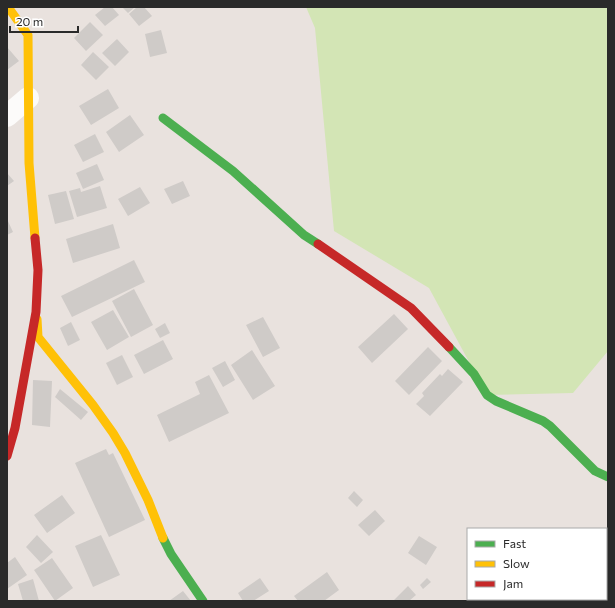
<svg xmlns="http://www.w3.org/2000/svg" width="615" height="608" font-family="Commissioner,sans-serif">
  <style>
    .green { fill: #d3e5b5 }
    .building { fill: #cfcbc8 }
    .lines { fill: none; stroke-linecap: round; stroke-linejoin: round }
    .street { stroke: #fcfbfa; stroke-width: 22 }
    .fast { stroke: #4caf50; stroke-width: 9 }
    .slow { stroke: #ffc107; stroke-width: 9 }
    .jam { stroke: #c62828; stroke-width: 9 }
  </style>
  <rect width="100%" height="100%" fill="#e9e2de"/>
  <path class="green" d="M306 7H608V351L573 393 487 395 429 288 334 231 315 28Z"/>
  <path class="building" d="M105 7H112L119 15 105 26 95 15Z
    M122 7H135L128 13Z
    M137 7H144L152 16 139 26 129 14Z
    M90 22 103 35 86 51 74 38Z
    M161 30 167 53 150 57 145 34Z
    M117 39 129 52 115 66 102 53Z
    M7 47 19 61 7 70Z
    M93 52 109 67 96 80 81 65Z
    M108 89 119 108 91 125 79 106Z
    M130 115 144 135 119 152 106 132Z
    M95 134 104 152 83 162 74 145Z
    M97 164 104 180 83 189 76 173Z
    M7 173 14 181 7 186Z
    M183 181 190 196 172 204 164 189Z
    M100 186 107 208 77 217 69 191 80 188 81 192Z
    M140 187 150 203 128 216 118 199Z
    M66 191 74 219 55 224 48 195Z
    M7 219 13 232 7 235Z
    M113 224 120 248 73 263 66 239Z
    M134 260 145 282 72 317 61 296Z
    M134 289 153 325 131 337 112 301Z
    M113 310 129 337 107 350 91 322Z
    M394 314 408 329 372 363 358 347Z
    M263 317 280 348 263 357 246 325Z
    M71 322 80 340 68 346 60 328Z
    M165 323 170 333 160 338 155 329Z
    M163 340 173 359 144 374 134 355Z
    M428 347 442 361 409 395 395 381Z
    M252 350 275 386 253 400 231 365Z
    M122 355 133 377 117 385 106 363Z
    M225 361 235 380 223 387 212 368Z
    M448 369 463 382 430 416 416 404 424 396 422 393 440 374 442 376Z
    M209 375 229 413 169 442 157 415 200 394 195 382Z
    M33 380 52 381 50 427 32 425Z
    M60 389 88 412 81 420 55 397Z
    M106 449 109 455 113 453 145 520 109 537 75 463Z
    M354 491 363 500 357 507 348 498Z
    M62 495 75 513 47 533 34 515Z
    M375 510 385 521 369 536 358 525Z
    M37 535 53 552 41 563 26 547Z
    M101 535 120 575 93 587 75 546Z
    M419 536 437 547 426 565 408 553Z
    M15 557 27 575 7 589V563Z
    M52 558 73 588 55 601 34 570Z
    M327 572 339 590 324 601H298L294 596Z
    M260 578 269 591 253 601H243L238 593Z
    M427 578 431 582 423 589 420 585Z
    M33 579 39 601H23L18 584Z
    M408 586 416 595 409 601H393Z
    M183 591 191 601H169Z"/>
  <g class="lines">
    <path class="street" d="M7 116 28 98"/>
    <path class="fast" d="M163 118 233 171 304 235 318 244
      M449 347 474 374 487 395 496 401 543 421 550 426 595 471 608 477
      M163 538 171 554 203 601"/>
    <path class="slow" d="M8 7 28 35 29 163 35 238
      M37 319 38 337 93 405 113 433 125 453 148 500 163 538"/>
    <path class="jam" d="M318 244 411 308 449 347
      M7 456 15 428 36 312 38 270 35 238"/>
  </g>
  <rect width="615" height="608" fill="none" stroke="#2a2a2a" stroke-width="16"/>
  <rect x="467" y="528" width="140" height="72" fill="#ffffff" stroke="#aaaaaa"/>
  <rect x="475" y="541" width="20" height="6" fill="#4caf50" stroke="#aaaaaa"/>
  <text x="503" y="548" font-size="12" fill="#2a2a2a">Fast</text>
  <rect x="475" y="561" width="20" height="6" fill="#ffc107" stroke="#aaaaaa"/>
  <text x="503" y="568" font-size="12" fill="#2a2a2a">Slow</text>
  <rect x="475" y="581" width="20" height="6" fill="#c62828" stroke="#aaaaaa"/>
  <text x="503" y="588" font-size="12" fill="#2a2a2a">Jam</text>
  <path d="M10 26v6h68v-6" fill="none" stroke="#2a2a2a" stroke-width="2"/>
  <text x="16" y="26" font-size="12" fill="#2a2a2a" stroke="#ffffff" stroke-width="3" paint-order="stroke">20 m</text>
</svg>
